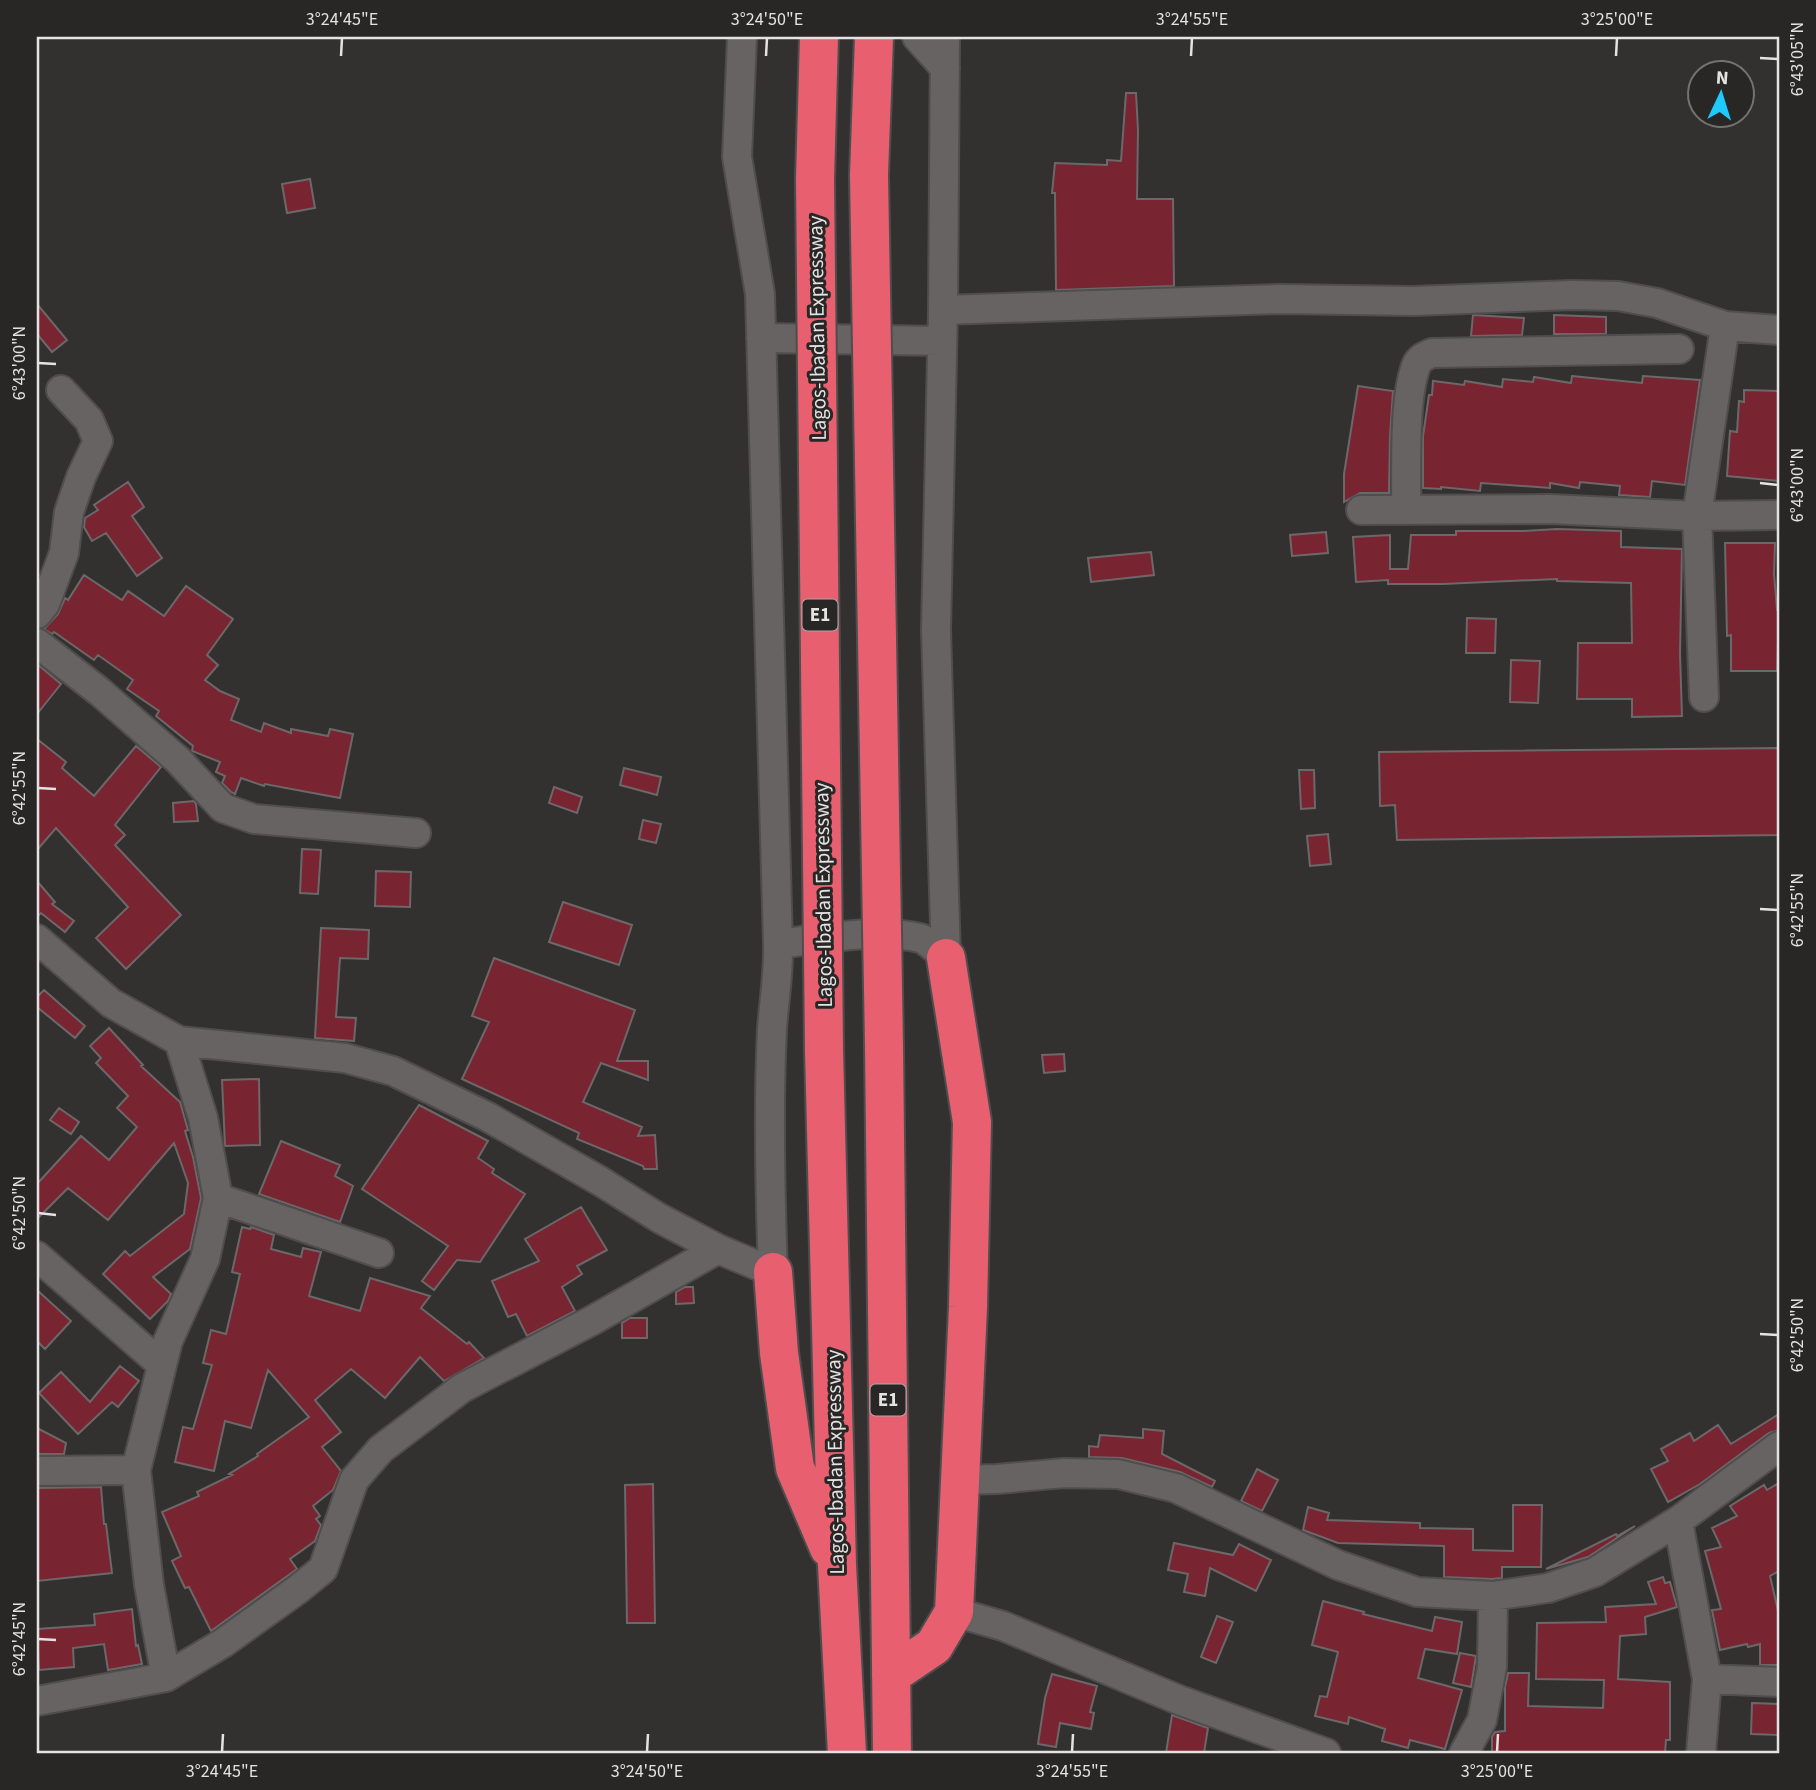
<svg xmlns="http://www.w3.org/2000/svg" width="1816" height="1790" font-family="'Source Sans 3',sans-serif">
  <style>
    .building { fill: #792431; stroke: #6c6869; stroke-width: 2 }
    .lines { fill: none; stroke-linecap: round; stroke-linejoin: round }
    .minor-casing { stroke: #4f4d4d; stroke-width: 32 }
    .highway-casing { stroke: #4f4d4d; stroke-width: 42 }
    .minor { stroke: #676363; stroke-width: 28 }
    .highway { stroke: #e85f70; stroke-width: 38 }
    .highway-bridge-casing { stroke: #4f4d4d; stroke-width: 42; stroke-linecap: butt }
    .highway-bridge { stroke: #e85f70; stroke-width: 38 }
    .ticks { fill: none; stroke: #e4e2e2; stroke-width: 2.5 }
    .labels { text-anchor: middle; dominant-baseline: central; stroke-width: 6; stroke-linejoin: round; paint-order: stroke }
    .shield { fill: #292626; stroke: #acaaaa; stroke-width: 2 }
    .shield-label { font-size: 19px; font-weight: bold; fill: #e4e2e2 }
    .street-label { font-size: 21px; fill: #e4e2e2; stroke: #292626 }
    .neatline { fill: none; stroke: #e4e2e2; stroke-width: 2.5 }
    .ticks-label { font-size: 18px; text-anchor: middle; fill: #e4e2e2 }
  </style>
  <rect width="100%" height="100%" fill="#333030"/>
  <path class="building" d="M1126 93H1136L1138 130 1137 199H1173L1174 286 1056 290 1055 193H1052L1055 163 1107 165V160L1121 161Z
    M310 179 315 208 287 213 282 184Z
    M37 304 67 340 52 352 37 334Z
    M1473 315 1524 318 1522 335 1471 336Z
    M1554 315 1606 317V334H1554Z
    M1572 376 1642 383 1643 376 1700 380 1685 485 1652 481 1650 497 1619 495 1620 486 1580 482 1579 488 1550 483V488L1481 483 1480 491 1441 487V489L1423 488V436L1429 395H1432L1433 381 1464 385 1465 381 1502 387 1503 379 1533 382 1534 377 1571 383Z
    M1358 386 1393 391 1390 436 1389 493H1360L1344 502V474Z
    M1744 390 1779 391V481L1727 476 1730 431 1737 432 1739 401 1744 402Z
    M128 482 144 507 132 516 162 558 137 576 106 533 92 541 84 527 85 518 98 510 94 505Z
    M1557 529 1621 531V547L1682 549 1680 654 1682 716 1632 717V699H1577L1578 643H1632L1631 583 1557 581V579L1443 584H1388V580L1356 582 1353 537 1390 535V569H1408L1411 535H1456V531H1523Z
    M1326 532 1328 553 1292 556 1290 535Z
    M1725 543H1775L1774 574 1777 610H1779L1777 671H1731V635L1727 636Z
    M1151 552 1154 575 1091 582 1088 558Z
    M84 575 122 600 128 591 164 616 186 586 233 619 207 655 218 665 205 680 220 691 239 699 231 720 261 732 264 723 291 733V729L328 736 330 729 353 734 340 798 265 784 264 786 241 778 235 794 231 792 222 783 225 776 216 772 220 762 192 751 193 746 156 716 159 711 127 689 133 680 98 655 94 660 54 632 52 634 44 629 58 614 65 598 68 600Z
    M1467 618 1496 619 1495 653H1466Z
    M1511 660 1540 661 1538 703 1510 702Z
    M37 664 61 684 37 714Z
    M37 739 66 762 62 768 94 796 136 746 161 767 115 825 125 835 115 845 181 915 126 969 96 938 128 907 56 828 37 850Z
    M1779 748V835L1397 840 1395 805 1380 806 1379 752Z
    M624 768 661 777 657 795 620 785Z
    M1299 770H1314L1315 808 1301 809Z
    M554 787 582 797 577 813 549 803Z
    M194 801 196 804 198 821 174 822 173 803Z
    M643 820 661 824 656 843 639 839Z
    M1328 834 1331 864 1310 866 1307 836Z
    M302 849 321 850 318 894 300 893Z
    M376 871 411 872 410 907 375 906Z
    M37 881 55 902 52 904 74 921 65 932 41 913 37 917Z
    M563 902 632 925 619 965 549 942Z
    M321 928 369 930 368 959 340 958 336 1017 356 1018 354 1041 315 1038Z
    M494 958 635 1010 617 1061H648V1080L601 1063 583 1102 642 1127 638 1136 655 1135 657 1169H644L643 1166 577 1139 579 1133 462 1079 489 1022 472 1016Z
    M44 990 85 1026 75 1038 37 1007V997Z
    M109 1028 143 1065 141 1066 180 1102 188 1130 185 1131 193 1157 201 1198 190 1249 153 1277 171 1294 168 1301 150 1319 103 1274 125 1251 130 1256 184 1214 188 1183 174 1143 108 1220 68 1188 37 1219V1184L81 1136 109 1160 137 1127 117 1108 128 1096 96 1063 101 1058 90 1046Z
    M1064 1054 1065 1071 1044 1073 1042 1055Z
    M259 1079 260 1145 225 1146 222 1080Z
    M419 1105 488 1141 478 1158 494 1169 492 1173 525 1194 480 1262 457 1260 434 1290 422 1281 448 1246 362 1189Z
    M59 1108 79 1122 71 1134 50 1120Z
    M281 1141 340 1165 335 1176 353 1186 340 1222 259 1194Z
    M581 1207 607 1250 577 1266 582 1274 562 1287 575 1311 527 1336 516 1314 508 1317 492 1281 539 1261 525 1239Z
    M242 1227 250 1229 251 1227 274 1235 271 1249 301 1257 303 1248 321 1252 309 1296 360 1311 370 1278 430 1296 421 1308 467 1344 469 1342 484 1358 444 1381 420 1357 385 1398 351 1369 315 1400 341 1432 322 1447 341 1471 333 1490 313 1506 320 1516 316 1519 321 1525 315 1541 290 1559 297 1569 211 1631 189 1587 185 1588 172 1561 181 1556 162 1512 199 1496 197 1492 232 1475 229 1474 258 1456 257 1454 309 1417 268 1370 251 1428 225 1421 214 1471 175 1462 183 1427 193 1429 212 1365 203 1363 211 1330 226 1334 240 1274 232 1272Z
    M685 1287H693L694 1303 676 1304V1292Z
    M37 1290 71 1321 45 1349 37 1341Z
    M630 1318H647V1338H622V1323Z
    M120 1366 139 1381 118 1407 112 1402 78 1434 39 1393 61 1372 90 1402Z
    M1779 1414V1430L1769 1433 1700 1484 1668 1502 1651 1469 1668 1461 1661 1449 1690 1433 1694 1441 1718 1425 1731 1444Z
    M37 1428 66 1443 64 1454H37Z
    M1143 1429 1164 1431 1162 1454 1215 1481 1212 1487 1180 1472 1122 1458 1089 1457V1446L1098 1447 1100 1435 1143 1438Z
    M1257 1469 1278 1480 1262 1511 1241 1501Z
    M1779 1483V1571L1770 1576 1779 1615V1665H1760V1644L1748 1647 1747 1644 1720 1650 1712 1610 1721 1609 1705 1551 1721 1547 1712 1528 1737 1516 1730 1506 1764 1485 1767 1490Z
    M653 1484 655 1623H627L625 1485Z
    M101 1487 104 1524H106L112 1573 37 1581V1488Z
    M1513 1505H1542L1541 1567H1502V1578L1492 1579 1444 1577V1546L1338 1543 1303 1530 1308 1507 1329 1513 1327 1520 1420 1523V1528L1473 1529V1550L1513 1551Z
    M1635 1526 1588 1557 1546 1569 1616 1534 1617 1536Z
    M1174 1543 1233 1555 1239 1544 1271 1560 1256 1591 1210 1568 1205 1596 1184 1592 1188 1574 1168 1570Z
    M1663 1577 1665 1583 1670 1582 1677 1607 1645 1617 1646 1634 1620 1636 1618 1679 1670 1682V1740H1666L1665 1753H1492V1737L1495 1732 1505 1731V1687L1508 1673H1529L1528 1706 1603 1708 1604 1680 1536 1679 1537 1623 1606 1622 1605 1607 1656 1604 1648 1582Z
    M1323 1601 1364 1612 1363 1614 1432 1631 1435 1617 1462 1622 1457 1654 1425 1649 1418 1678 1462 1690 1445 1749 1410 1740 1408 1748 1382 1741 1385 1729 1349 1717 1348 1724 1315 1716 1320 1696 1327 1697 1338 1652 1312 1645Z
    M132 1609 136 1646 138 1645 142 1664 108 1670 104 1644 73 1648 74 1667 39 1670 37 1629 95 1625 94 1614Z
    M1217 1616 1233 1622 1216 1663 1201 1657Z
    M1460 1653 1476 1656 1471 1687 1453 1683Z
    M1052 1674 1097 1686 1090 1712 1094 1713 1091 1729 1060 1723 1056 1747 1038 1744 1045 1698Z
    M1752 1703 1779 1704V1735L1751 1734Z
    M1172 1715 1208 1728 1204 1753H1166Z"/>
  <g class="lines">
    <defs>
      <path id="minor" d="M742 37 737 157 760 294 778 944
        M917 37 945 68
        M945 37 943 310 936 630 946 958
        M943 310 1281 299 1413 301 1573 295 1618 296 1657 303 1725 326 1697 516 1704 697
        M1725 326 1779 330
        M761 338 942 341
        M1406 509C1407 471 1403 401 1416 366 1419 358 1425 356 1432 353L1679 349
        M1361 510 1550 509 1697 516 1779 515
        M37 614 45 604 64 553 69 512 81 477 98 441 89 420 61 390
        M37 643 100 692 178 760 223 808 254 819 416 833
        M37 939 111 1003 179 1041 345 1058 393 1071 488 1117 600 1181 659 1218 718 1249 773 1272C770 1191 768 1110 772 1029 774 1000 779 973 778 944 819 939 879 928 920 938 929 941 938 952 946 958
        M218 1198 379 1253
        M37 1256 161 1364
        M37 1471 136 1470
        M959 1480 997 1479 1064 1473 1118 1474 1176 1488 1338 1565 1417 1592 1493 1596 1548 1588 1595 1572 1678 1521 1779 1446
        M1678 1521 1707 1679 1701 1753
        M954 1612 1003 1626 1179 1700 1326 1753
        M166 1677 149 1585 136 1470 168 1341 205 1259 218 1198 203 1118 179 1041
        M1707 1679 1779 1682
        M37 1701 166 1677 223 1643 297 1590 323 1569 354 1480 381 1449 462 1388 593 1320 718 1249
        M1464 1753 1482 1720 1492 1667 1493 1596"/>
      <path id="highway" d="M869 175 874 37
        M815 179 819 37
        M884 1046 892 1753
        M824 1050 837 1565 847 1753
        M773 1272 779 1353 795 1468 829 1548
        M891 1675 934 1646 954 1612 968 1307 972 1122 946 958"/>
    </defs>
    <use href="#minor" class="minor-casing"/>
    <use href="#highway" class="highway-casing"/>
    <use href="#minor" class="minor"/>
    <use href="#highway" class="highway"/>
    <defs>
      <path id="highway-bridge" d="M869 175 884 1046
        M815 179 824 1050"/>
    </defs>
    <use href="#highway-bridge" class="highway-bridge-casing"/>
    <use href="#highway-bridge" class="highway-bridge"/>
  </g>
  <path class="ticks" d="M341 56 342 38M766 56 767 38M1191 56 1192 38M1616 56 1617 38M1760 58 1778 59M38 363 56 364M1760 483 1778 485M38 788 56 789M1760 909 1778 910M38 1213 56 1215M1760 1334 1778 1335M38 1639 56 1640M222 1752 223 1734M647 1752 648 1734M1072 1752 1073 1734M1497 1752 1498 1734"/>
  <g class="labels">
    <g class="shield">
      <rect x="802.5" y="599.5" width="35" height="31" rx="5"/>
      <rect x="870.5" y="1384.5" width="35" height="31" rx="5"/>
    </g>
    <g class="shield-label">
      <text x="820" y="615">E1</text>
      <text x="888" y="1400">E1</text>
    </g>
    <g class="street-label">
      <text transform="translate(817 328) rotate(-91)">Lagos-Ibadan Expressway</text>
      <text transform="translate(823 895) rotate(-91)">Lagos-Ibadan Expressway</text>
      <text transform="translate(835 1462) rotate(-91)">Lagos-Ibadan Expressway</text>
    </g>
  </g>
  <rect width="1816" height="1790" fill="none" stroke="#292626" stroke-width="77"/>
  <g transform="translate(1721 94) rotate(4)"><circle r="33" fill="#292626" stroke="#747171" stroke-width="2"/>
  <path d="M0-5L12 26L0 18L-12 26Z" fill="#1dc9fd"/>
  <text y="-10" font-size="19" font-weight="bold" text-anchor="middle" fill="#e4e2e2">N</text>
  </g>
  <rect x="38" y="38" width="1740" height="1714" class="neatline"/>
  <g class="ticks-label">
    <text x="342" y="25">3°24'45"E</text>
    <text x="767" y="25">3°24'50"E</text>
    <text x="1192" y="25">3°24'55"E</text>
    <text x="1617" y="25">3°25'00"E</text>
    <text transform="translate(1797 59) rotate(-90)" y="6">6°43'05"N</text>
    <text transform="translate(19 363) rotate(-90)" y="6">6°43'00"N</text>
    <text transform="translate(1797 485) rotate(-90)" y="6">6°43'00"N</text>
    <text transform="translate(19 788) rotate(-90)" y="6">6°42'55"N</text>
    <text transform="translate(1797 910) rotate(-90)" y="6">6°42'55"N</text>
    <text transform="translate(19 1213) rotate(-90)" y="6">6°42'50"N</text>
    <text transform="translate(1797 1335) rotate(-90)" y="6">6°42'50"N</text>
    <text transform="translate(19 1639) rotate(-90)" y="6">6°42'45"N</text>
    <text x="222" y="1777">3°24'45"E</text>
    <text x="647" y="1777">3°24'50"E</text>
    <text x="1072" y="1777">3°24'55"E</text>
    <text x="1497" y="1777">3°25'00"E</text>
  </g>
</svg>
